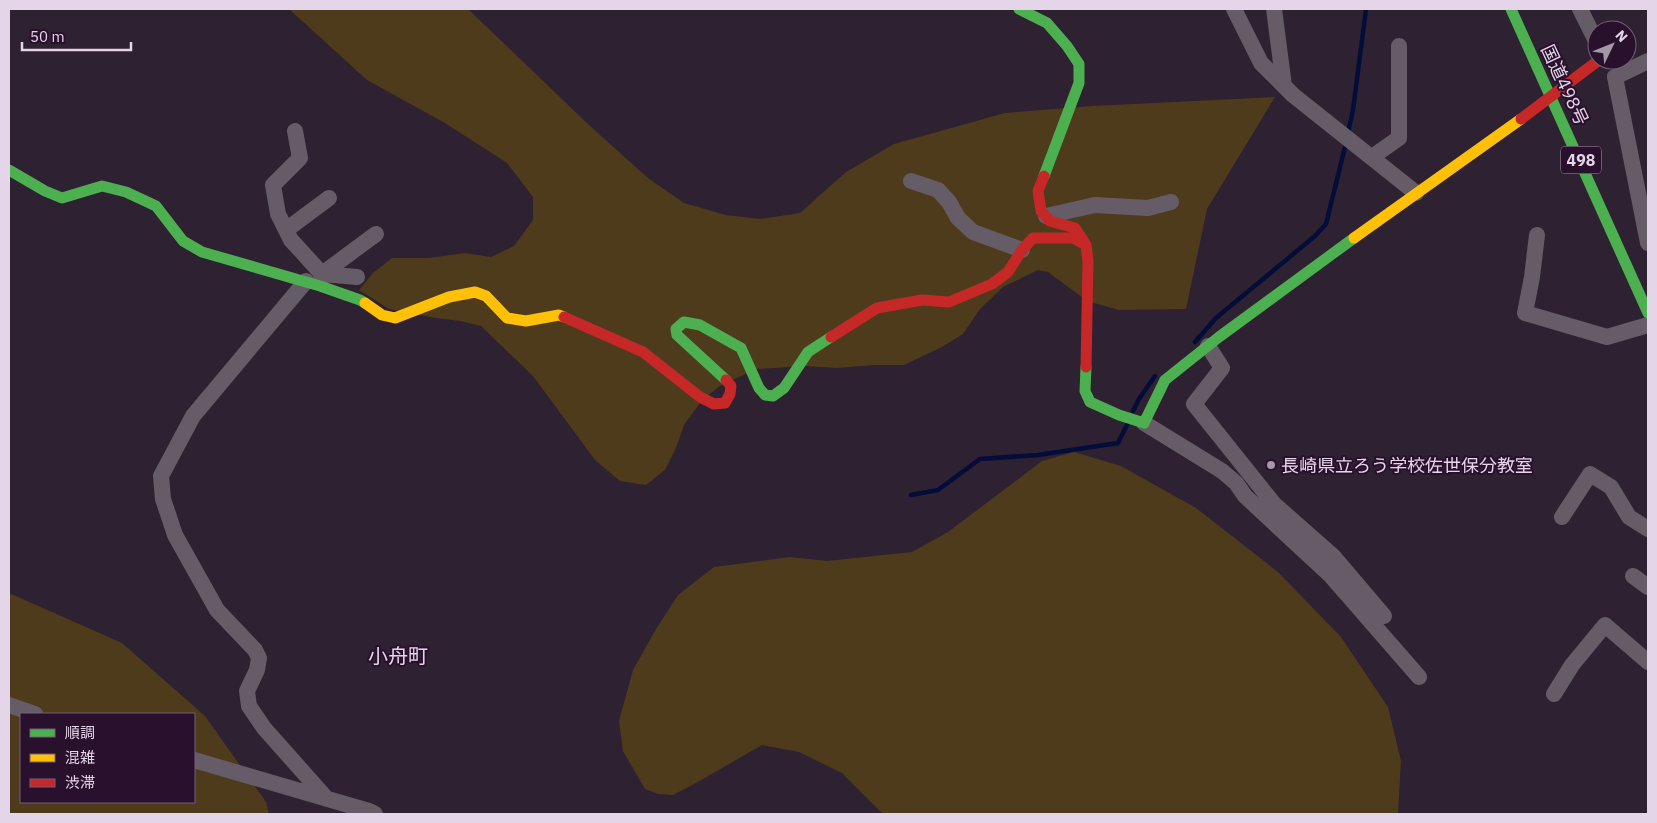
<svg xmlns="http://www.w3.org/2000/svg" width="1657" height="823" font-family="'IBM Plex Sans','Noto Sans JP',sans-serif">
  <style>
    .green { fill: #4e3b1b; fill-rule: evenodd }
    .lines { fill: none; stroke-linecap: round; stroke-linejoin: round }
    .stream { stroke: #040c3a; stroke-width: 4.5 }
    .street { stroke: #655c67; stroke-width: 16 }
    .fast { stroke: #4caf50; stroke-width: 11 }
    .slow { stroke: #ffc107; stroke-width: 11 }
    .jam { stroke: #c62828; stroke-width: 11 }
    .poi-dot { fill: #a596a8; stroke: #29102d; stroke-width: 2 }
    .labels { text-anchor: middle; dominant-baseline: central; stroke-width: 4; stroke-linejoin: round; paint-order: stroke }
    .shield { fill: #29102d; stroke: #ad9ab0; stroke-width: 1 }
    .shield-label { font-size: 16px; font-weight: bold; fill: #e5d5e8 }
    .street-label { font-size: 18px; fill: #e5d5e8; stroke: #29102d }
    .poi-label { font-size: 18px; fill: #e5d5e8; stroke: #29102d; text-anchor: start }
    .quarter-label { font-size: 20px; fill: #e5d5e8; stroke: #29102d }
  </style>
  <rect width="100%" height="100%" fill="#2e2131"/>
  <path class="green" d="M289 9H468L590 126 648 178 684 203 726 215 760 219 800 213 846 172 894 144 1005 113 1092 106 1275 97 1207 209 1186 309 1119 310 1087 301 1048 272 1038 270 1003 287 980 309 963 334 942 347 904 365H874L837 368 805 366 756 369 720 386 703 399 684 425 676 448 665 470 646 485 620 481 595 460 533 376 481 326 460 321 436 318 389 309 359 290 373 273 392 258H429L465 253 491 257 514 246 533 220V197L507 163 445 123 367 80Z
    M1074 452 1121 466 1196 508 1278 572 1341 637 1388 707 1401 761 1398 814H883L842 773 799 752 762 745 696 783 673 795 658 794 645 789 623 751 619 721 633 670 656 629 678 595 714 567 790 557 827 561 912 552 948 532 1042 461Z
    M9 593 122 643 205 716 266 802 269 814H9ZM21 714H194V802H21Z"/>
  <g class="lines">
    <path class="stream" d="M1348 133 1353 110 1366 9
      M1195 342 1216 318 1315 236 1326 224 1346 143
      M1133 411 1139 399 1155 376
      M911 495 938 490 980 459 1038 455 1118 443 1127 425"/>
    <path class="street" d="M1234 9 1261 63 1293 95 1416 193
      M1274 9 1284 86
      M1580 9 1597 43
      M1648 61 1615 77 1648 243
      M295 131 300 158 273 185 278 214 291 240 322 274 376 234
      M1372 157 1399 138V46
      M911 181 938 190 949 202 958 218 973 232 1022 250
      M1046 216 1095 205 1148 208 1171 202
      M286 230 329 198
      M1537 235 1532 277 1525 313 1607 337 1648 325
      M321 279 322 274 357 277
      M306 281 193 416 161 476 163 499 175 535 217 610 255 650 259 658 257 670 247 691 249 706 264 728 327 799
      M1208 346 1222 368 1194 404 1274 504 1333 556 1384 616
      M1144 423 1222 471 1236 483 1245 496 1331 576 1419 677
      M1562 517 1590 474 1611 487 1629 517 1648 529
      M1633 576 1648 587
      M1554 694 1572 665 1605 625 1648 662
      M9 705 35 714
      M194 760 369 811 375 814"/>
    <path class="fast" d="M1019 9 1047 23 1067 46 1079 64V83L1044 176
      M1511 9 1648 313
      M9 170 45 191 62 198 102 186 126 192 156 206 183 241 202 252 320 286 360 300 365 303
      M1086 367 1085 391 1090 402 1119 415 1144 423 1165 380 1219 337 1354 238
      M726 380 677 335 676 329 684 322 700 325 741 348 759 388 765 395 773 396 784 388 808 352 831 337"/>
    <path class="slow" d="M1354 238 1521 119
      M365 303 382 315 395 318 449 297 475 292 486 296 507 318 526 321 559 315 564 317"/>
    <path class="jam" d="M1521 119 1599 60
      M1044 176 1038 191 1041 211 1050 221 1075 228 1086 245 1088 261 1086 367
      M564 317 643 352 700 397 714 404 725 403 730 394 731 386 726 380
      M831 337 877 308 922 300 949 302 992 284 1008 272 1022 250 1033 238H1073L1086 245"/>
  </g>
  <circle class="poi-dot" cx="1271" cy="465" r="5"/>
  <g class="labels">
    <rect class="shield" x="1561" y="146.5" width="40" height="27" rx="4"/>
    <g class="shield-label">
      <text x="1581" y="160">498</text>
    </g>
    <g class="street-label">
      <text transform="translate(1565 85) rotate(65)">国道498号</text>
    </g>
    <g class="poi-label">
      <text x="1281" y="465">長崎県立ろう学校佐世保分教室</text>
    </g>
    <g class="quarter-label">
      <text x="398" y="655">小舟町</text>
    </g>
  </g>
  <rect width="1657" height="823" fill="none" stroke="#e5d5e8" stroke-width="20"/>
  <rect x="20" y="713" width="175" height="90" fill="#29102d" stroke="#745f78"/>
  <rect x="30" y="729" width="25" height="8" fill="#4caf50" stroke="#745f78"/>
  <text x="65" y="738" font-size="15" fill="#e5d5e8">順調</text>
  <rect x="30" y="754" width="25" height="8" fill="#ffc107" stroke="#745f78"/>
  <text x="65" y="763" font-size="15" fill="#e5d5e8">混雑</text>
  <rect x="30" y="779" width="25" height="8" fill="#c62828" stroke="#745f78"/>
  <text x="65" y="788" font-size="15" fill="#e5d5e8">渋滞</text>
  <g transform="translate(1612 45) rotate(47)"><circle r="24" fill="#29102d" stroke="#745f78"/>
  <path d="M0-4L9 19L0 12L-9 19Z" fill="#a596a8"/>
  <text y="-8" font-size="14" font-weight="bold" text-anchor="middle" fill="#e5d5e8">N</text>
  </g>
  <path d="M22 42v8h109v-8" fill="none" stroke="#e5d5e8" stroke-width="2.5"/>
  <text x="30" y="42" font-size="15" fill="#e5d5e8" stroke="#29102d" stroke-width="4" paint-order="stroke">50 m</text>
</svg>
